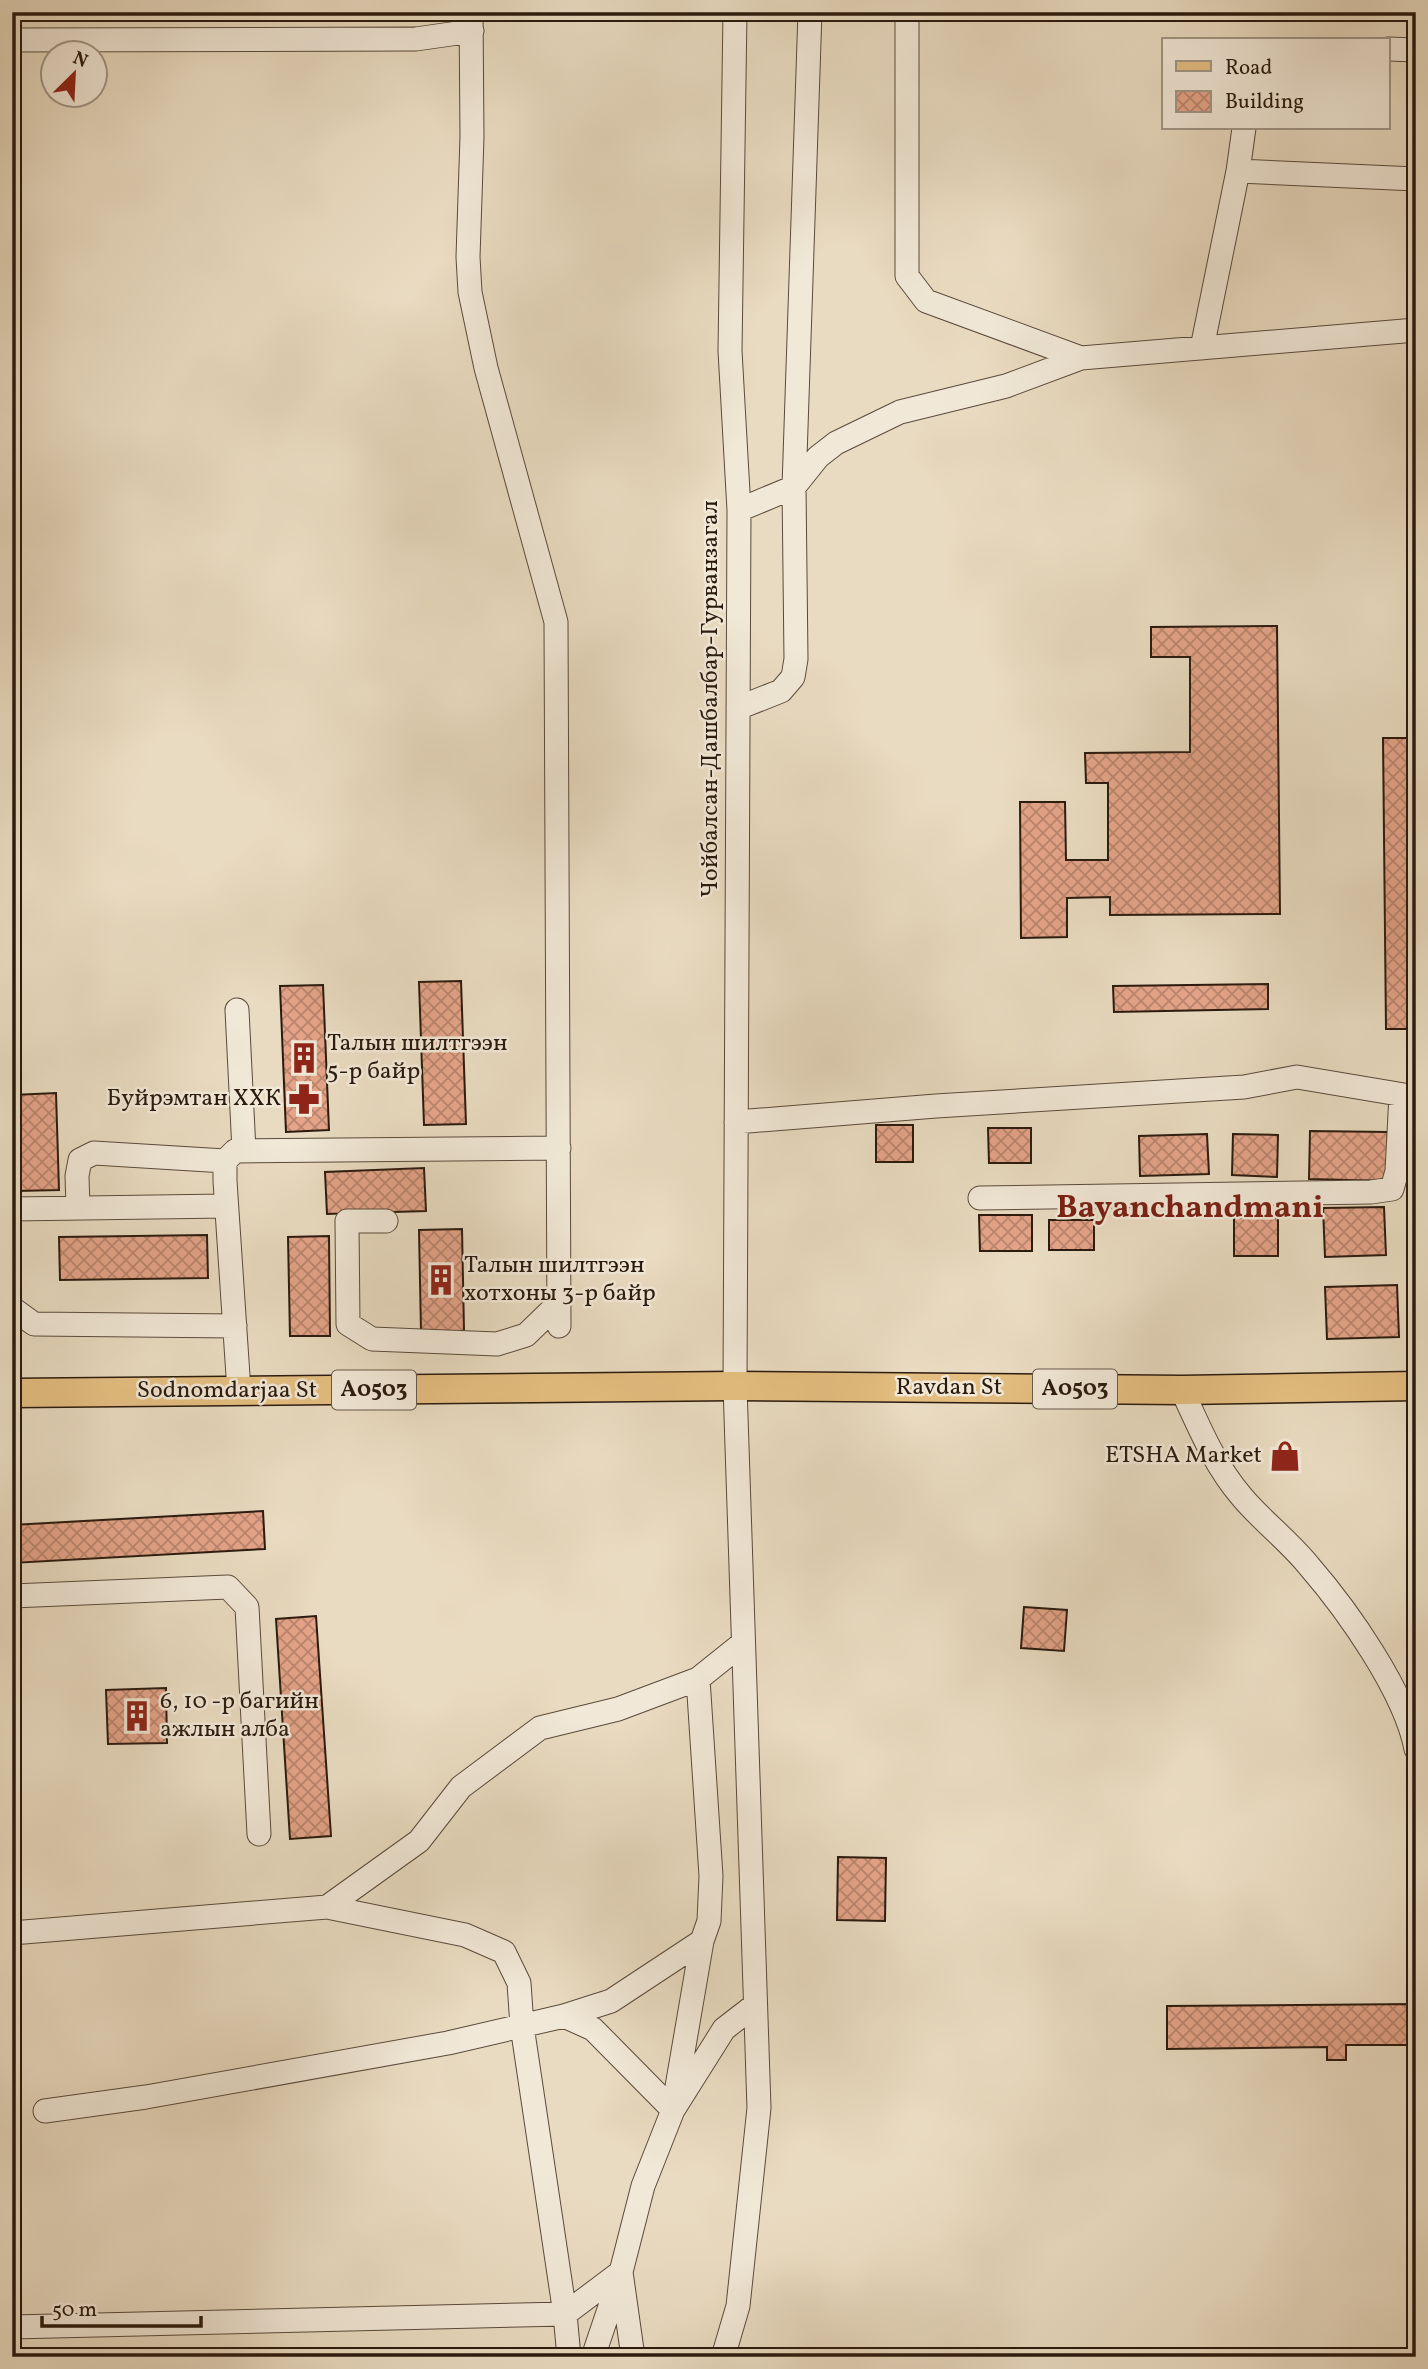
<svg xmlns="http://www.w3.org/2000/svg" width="1428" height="2369" font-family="Vollkorn,serif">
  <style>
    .building { fill: url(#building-cross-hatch); stroke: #2a1a0e; stroke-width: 2 }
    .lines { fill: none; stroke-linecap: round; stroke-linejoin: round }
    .minor-casing { stroke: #5a4a3b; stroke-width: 25 }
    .major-casing { stroke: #2a1a0e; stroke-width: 31 }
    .minor { stroke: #f1e8d7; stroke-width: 23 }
    .major { stroke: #e4be80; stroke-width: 28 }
    .labels { text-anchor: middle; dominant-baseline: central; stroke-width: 5; stroke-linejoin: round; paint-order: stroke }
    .shield { fill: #f1e8d7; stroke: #66584a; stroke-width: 2 }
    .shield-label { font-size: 23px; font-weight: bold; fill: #2a1a0e }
    .street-label { font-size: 24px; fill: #2a1a0e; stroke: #f1e8d7 }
    .poi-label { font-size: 24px; fill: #2a1a0e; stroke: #f1e8d7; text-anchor: start }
    .district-label { font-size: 32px; font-weight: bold; fill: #7a1f14; stroke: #f1e8d7 }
  </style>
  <defs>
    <pattern id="building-cross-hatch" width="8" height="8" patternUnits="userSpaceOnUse" patternTransform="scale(1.75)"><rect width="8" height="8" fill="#e5a489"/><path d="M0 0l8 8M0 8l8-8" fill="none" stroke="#ba856e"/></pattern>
  </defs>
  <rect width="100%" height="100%" fill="#e9dbc1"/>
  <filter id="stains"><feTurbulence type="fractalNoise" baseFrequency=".00286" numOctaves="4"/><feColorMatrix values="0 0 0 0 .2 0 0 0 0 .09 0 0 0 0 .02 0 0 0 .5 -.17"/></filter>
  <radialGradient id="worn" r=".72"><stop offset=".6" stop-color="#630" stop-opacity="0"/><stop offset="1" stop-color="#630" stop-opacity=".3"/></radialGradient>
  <path class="building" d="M1277 626 1280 914 1110 915V897L1067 898V937L1021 938 1020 802H1065L1066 860H1108V783H1086L1085 753 1190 752V657H1151V627Z
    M1383 738H1416V1029H1386Z
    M461 981 466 1124 424 1125 419 982Z
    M1268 984V1009L1114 1012 1113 986Z
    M323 985 329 1130 286 1132 280 986Z
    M56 1093 59 1190 16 1191 13 1095Z
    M876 1125H913V1162H876Z
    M988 1128H1031V1163H989Z
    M1310 1131 1388 1132 1387 1181 1309 1179Z
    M1207 1134 1209 1174 1140 1176 1139 1136Z
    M1233 1134 1278 1135 1277 1177 1232 1175Z
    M424 1168 426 1211 327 1214 325 1172Z
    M1384 1207 1386 1255 1325 1257 1323 1208Z
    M979 1215H1032V1251H980Z
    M1234 1218H1278V1256H1234Z
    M1049 1220H1094V1250H1049Z
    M462 1229 464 1331H421L419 1230Z
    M207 1235 208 1278 60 1280 59 1237Z
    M329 1236 330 1336H290L288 1237Z
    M1397 1285 1399 1337 1327 1339 1325 1287Z
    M263 1511 265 1549 12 1563V1525Z
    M1024 1607 1067 1610 1064 1651 1021 1648Z
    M316 1616 331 1836 290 1839 276 1619Z
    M166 1688 167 1743 108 1744 106 1690Z
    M838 1857 886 1858 885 1921 837 1920Z
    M1416 2004V2045H1346V2060H1327V2047L1167 2049V2006Z"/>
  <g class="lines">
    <defs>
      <path id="minor" d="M471 12 472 137 468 257 470 292 486 368 556 622 559 1326
        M907 12V276L926 301 1081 358 1416 330
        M12 40 416 39 472 31
        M1388 49 1416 50
        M1238 171 1416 179
        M1202 348 1238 171 1244 128
        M739 510 794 487 818 457 836 443 900 412 1006 386 1081 358
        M738 708 781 691 793 677 796 659 794 487 810 12
        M237 1010 244 1151
        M736 1122 936 1106 1244 1087 1297 1077 1416 1097
        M980 1198 1371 1192 1392 1189 1397 1171 1401 1095
        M78 1207 77 1176 80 1160 94 1153 225 1161
        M12 1209 226 1206
        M386 1221H347L348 1324 372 1339 497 1344 526 1335 559 1303
        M12 1308 34 1324 235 1326
        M1182 1390C1199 1427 1215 1466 1242 1497 1262 1521 1289 1541 1309 1566 1348 1611 1405 1692 1416 1749
        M239 1391 225 1181V1161L235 1151 559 1148
        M12 1596 228 1587 247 1607 259 1834
        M327 1907 419 1841 461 1787 540 1728 618 1709 698 1679 743 1643
        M12 1933 327 1907 465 1935 504 1952 519 1983 522 2026 565 2314 569 2357
        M564 2016 611 2001 702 1941 709 1921 711 1876 698 1679
        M45 2111 146 2097 448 2043 564 2016 593 2029 673 2110 702 1941
        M12 2327 565 2314 621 2272
        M593 2357 620 2277
        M633 2357 621 2272 643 2186 673 2110 724 2029 755 2005
        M723 2357 738 2306 759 2108 735 1386 739 510 730 351 735 12"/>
      <path id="major" d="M12 1393 735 1386 1182 1390 1416 1386"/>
    </defs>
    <use href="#minor" class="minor-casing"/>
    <use href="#major" class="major-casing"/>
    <use href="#minor" class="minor"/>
    <use href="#major" class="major"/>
  </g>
  <defs>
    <symbol id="building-bare" viewBox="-9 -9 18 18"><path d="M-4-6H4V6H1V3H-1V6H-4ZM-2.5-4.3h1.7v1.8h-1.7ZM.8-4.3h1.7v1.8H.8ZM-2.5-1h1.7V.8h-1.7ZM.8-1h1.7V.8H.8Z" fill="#8f2418" stroke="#f1e8d7" stroke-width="2.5" paint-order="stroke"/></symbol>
    <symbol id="pharmacy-bare" viewBox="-9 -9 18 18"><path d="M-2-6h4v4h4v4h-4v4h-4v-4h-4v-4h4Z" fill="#8f2418" stroke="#f1e8d7" stroke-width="2.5" paint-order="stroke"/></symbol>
    <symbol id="shop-bare" viewBox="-9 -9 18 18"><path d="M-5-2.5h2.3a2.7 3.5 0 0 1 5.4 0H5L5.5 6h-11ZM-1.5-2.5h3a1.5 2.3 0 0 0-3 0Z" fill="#8f2418" stroke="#f1e8d7" stroke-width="2.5" paint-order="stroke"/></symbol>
  </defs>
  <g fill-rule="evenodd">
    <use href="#building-bare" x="282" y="1036" width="44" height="44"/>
    <use href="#pharmacy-bare" x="282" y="1077" width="44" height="44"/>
    <use href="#building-bare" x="419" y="1258" width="44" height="44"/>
    <use href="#shop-bare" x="1263" y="1434" width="44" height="44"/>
    <use href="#building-bare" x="115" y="1694" width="44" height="44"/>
  </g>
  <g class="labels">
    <g class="shield">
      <rect x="1033" y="1369.5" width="84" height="39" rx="5"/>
      <rect x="332" y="1370.5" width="84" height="39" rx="5"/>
    </g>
    <g class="shield-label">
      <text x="1075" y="1389">A0503</text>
      <text x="374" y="1390">A0503</text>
    </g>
    <g class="street-label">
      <text transform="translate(711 699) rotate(-90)">Чойбалсан-Дашбалбар-Гурванзагал</text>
      <text x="949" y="1388">Ravdan St</text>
      <text x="227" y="1391">Sodnomdarjaa St</text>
    </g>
    <g class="poi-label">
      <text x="327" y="1044">Талын шилтгээн<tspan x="327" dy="28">5-р байр</tspan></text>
      <text x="281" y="1099" text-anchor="end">Буйрэмтан ХХК</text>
      <text x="464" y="1266">Талын шилтгээн<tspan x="464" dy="28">хотхоны 3-р байр</tspan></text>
      <text x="1262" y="1456" text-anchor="end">ETSHA Market</text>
      <text x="160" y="1702">6, 10 -р багийн<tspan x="160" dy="28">ажлын алба</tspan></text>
    </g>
    <g class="district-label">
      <text x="1190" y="1209">Bayanchandmani</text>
    </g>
  </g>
  <rect width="1428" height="2369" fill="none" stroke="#e9dbc1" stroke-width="42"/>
  <rect x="14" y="14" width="1400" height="2341" fill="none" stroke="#2a1a0e" stroke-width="3.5"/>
  <rect x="21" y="21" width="1386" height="2327" fill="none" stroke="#2a1a0e" stroke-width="2"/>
  <rect x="1162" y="38" width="228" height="91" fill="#f1e8d7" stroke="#a19687" stroke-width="2"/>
  <rect x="1176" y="61" width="35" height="10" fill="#e4be80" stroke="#a19687" stroke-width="2"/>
  <text x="1225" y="74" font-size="21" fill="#2a1a0e">Road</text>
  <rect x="1176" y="91" width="35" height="21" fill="url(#building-cross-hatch)" stroke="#a19687" stroke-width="2"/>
  <text x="1225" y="108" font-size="21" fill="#2a1a0e">Building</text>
  <g transform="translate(74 74) rotate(24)"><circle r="33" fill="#f1e8d7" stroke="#a19687" stroke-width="2"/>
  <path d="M0-5L12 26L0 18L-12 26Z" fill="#8f2418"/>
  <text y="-10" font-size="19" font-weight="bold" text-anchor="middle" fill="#2a1a0e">N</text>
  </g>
  <path d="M42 2316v10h159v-10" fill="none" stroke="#2a1a0e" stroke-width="3.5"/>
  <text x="52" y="2316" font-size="21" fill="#2a1a0e" stroke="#f1e8d7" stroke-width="5" paint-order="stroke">50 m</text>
  <rect width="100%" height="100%" filter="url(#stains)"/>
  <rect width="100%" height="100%" fill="url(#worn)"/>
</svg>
